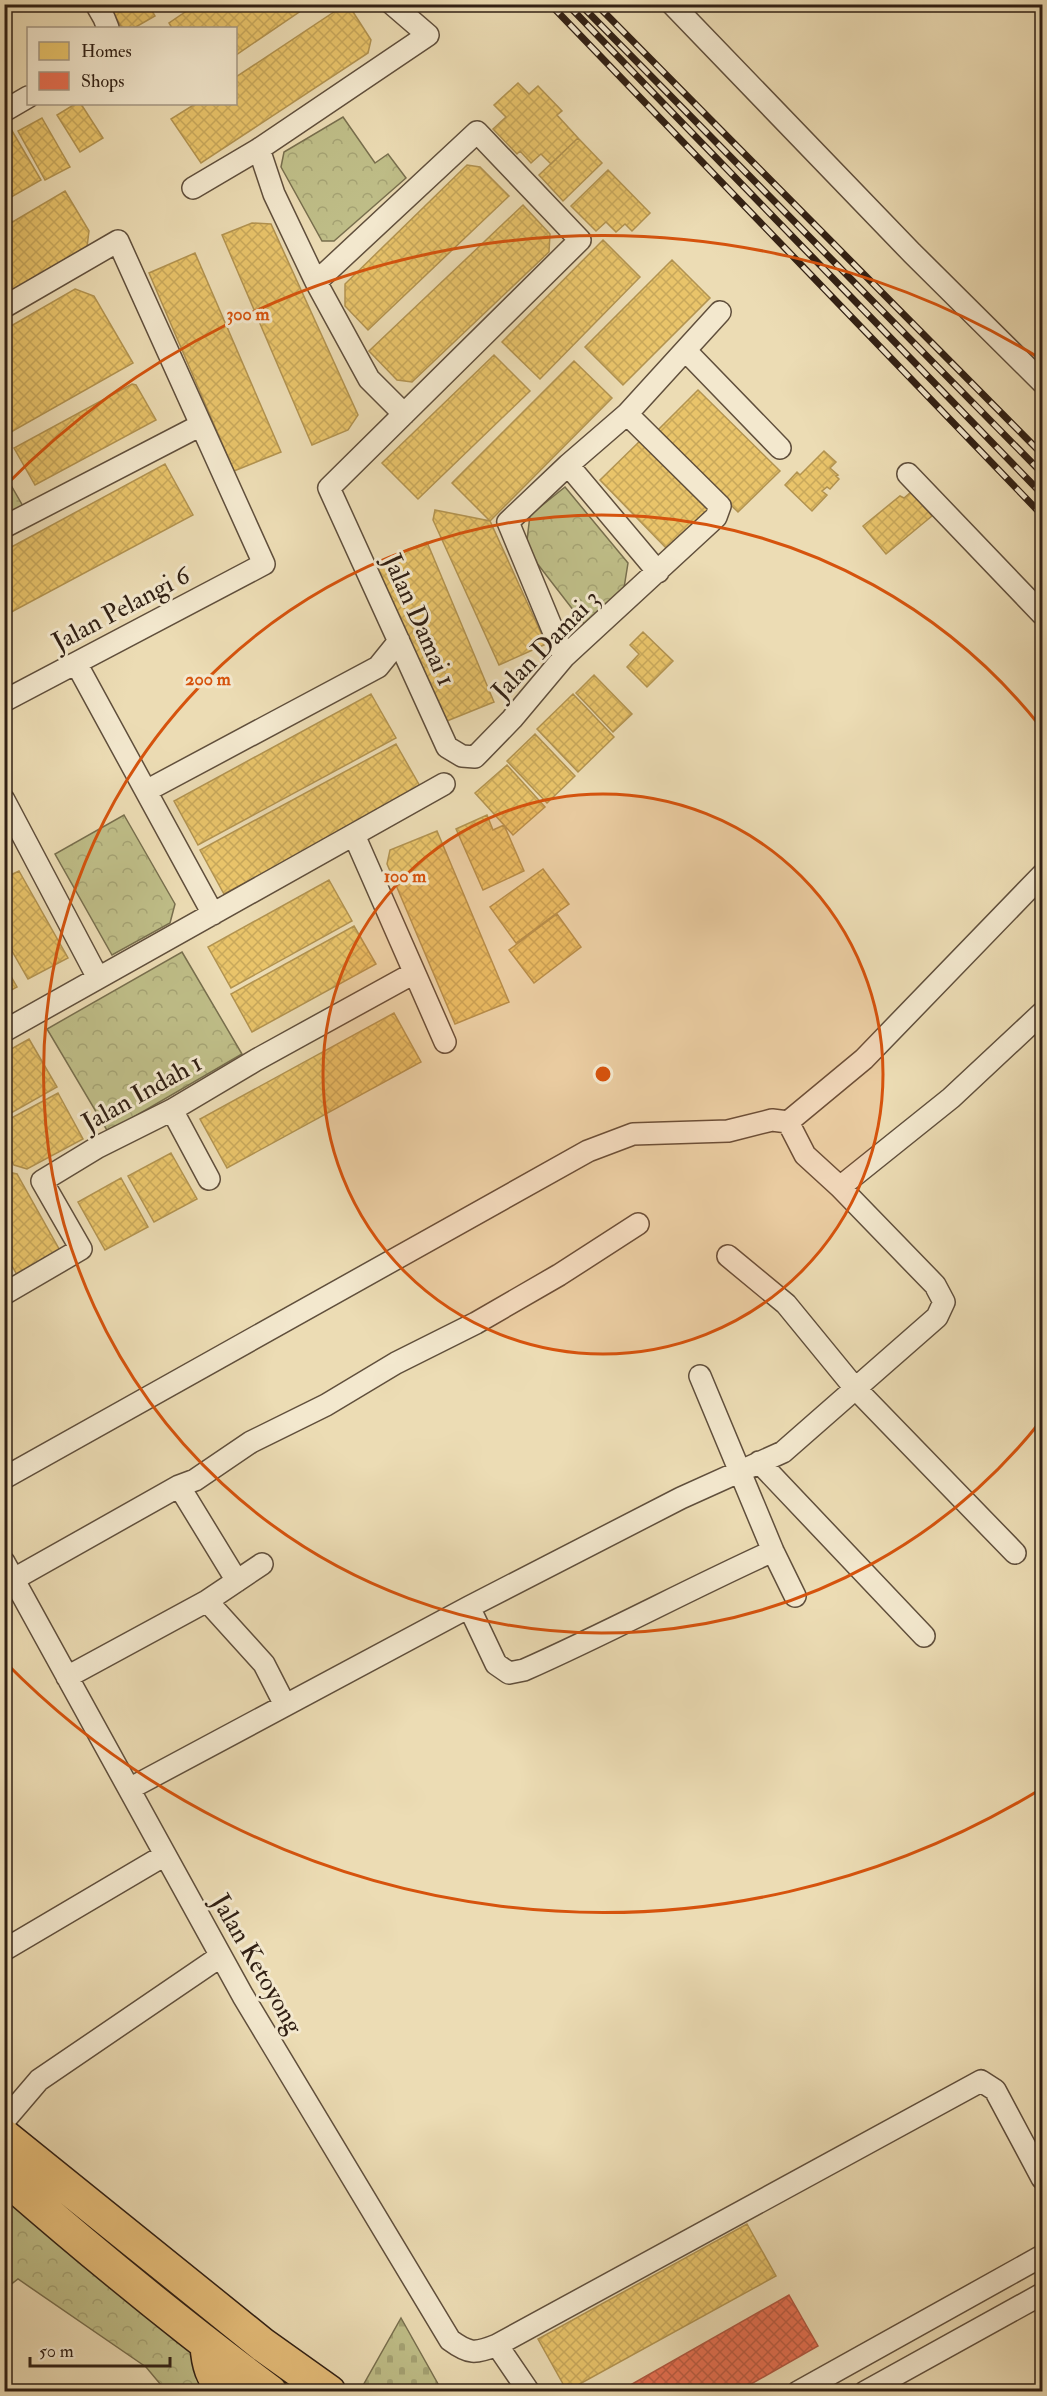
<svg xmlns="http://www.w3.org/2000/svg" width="1047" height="2396" font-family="'IM FELL Double Pica',serif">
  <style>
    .forest { fill: url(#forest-crowns); stroke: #786f4e; stroke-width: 1.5 }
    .wetland { fill: url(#wetland-marsh); stroke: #786f4e; stroke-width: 1.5 }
    .cemetery { fill: url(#cemetery-stones); stroke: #786f4e; stroke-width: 1.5 }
    .homes { fill: url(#homes-cross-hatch); stroke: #b29350; stroke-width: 1.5 }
    .shops { fill: url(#shops-cross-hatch); stroke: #b0573f; stroke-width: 1.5 }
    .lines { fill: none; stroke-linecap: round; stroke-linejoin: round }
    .minor-casing { stroke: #604f3c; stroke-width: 24 }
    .primary-casing { stroke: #312014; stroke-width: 36 }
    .minor { stroke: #f3e8ce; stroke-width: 21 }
    .primary { stroke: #e6be7a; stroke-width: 33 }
    .rail-casing { stroke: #312014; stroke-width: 7 }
    .rail { stroke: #f3e8ce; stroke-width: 4.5; stroke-dasharray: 14; stroke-linecap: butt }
    .ring { fill: none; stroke: #d6530d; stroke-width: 3 }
    .labels { text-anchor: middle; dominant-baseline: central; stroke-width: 6; stroke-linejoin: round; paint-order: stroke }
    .street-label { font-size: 26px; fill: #312014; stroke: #f3e8ce }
    .centre { fill: #d6530d; stroke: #f3e8ce; stroke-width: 3 }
    .ring-label { font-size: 18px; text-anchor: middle; font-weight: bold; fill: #d6530d; stroke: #f3e8ce; stroke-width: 6; stroke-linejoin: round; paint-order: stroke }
  </style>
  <defs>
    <pattern id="forest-crowns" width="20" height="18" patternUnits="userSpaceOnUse" patternTransform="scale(1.5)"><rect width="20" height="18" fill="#bfbe88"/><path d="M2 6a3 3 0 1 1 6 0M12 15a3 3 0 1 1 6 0" fill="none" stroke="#a5a374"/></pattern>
    <pattern id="wetland-marsh" width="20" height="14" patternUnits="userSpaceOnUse" patternTransform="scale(1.5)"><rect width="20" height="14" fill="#bfbe88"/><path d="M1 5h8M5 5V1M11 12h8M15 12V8" fill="none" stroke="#a5a374"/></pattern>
    <pattern id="cemetery-stones" width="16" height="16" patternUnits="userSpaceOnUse" patternTransform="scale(1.5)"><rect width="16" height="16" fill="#bfbe88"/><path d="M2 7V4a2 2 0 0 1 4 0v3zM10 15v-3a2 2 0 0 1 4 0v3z" fill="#a5a374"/></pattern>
    <pattern id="homes-cross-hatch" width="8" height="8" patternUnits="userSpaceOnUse" patternTransform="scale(1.5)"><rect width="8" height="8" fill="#e9c46a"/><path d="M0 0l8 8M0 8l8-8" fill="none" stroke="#c8a85b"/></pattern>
    <pattern id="shops-cross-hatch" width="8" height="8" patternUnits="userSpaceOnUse" patternTransform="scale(1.5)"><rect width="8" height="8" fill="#e76f51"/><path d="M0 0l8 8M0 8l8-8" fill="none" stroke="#bc5b42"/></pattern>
  </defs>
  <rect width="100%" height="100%" fill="#ecdcb4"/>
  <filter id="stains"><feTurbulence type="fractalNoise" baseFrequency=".00333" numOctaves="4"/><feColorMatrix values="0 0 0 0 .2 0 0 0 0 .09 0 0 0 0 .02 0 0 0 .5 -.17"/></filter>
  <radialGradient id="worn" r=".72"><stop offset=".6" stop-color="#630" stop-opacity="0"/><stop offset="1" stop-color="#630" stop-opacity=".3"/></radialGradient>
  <path class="forest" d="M343 117 375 163 388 154 406 178 334 241H322L281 167 284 152Z
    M565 487 628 563 623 594 584 624 526 549 530 515Z
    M124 815 175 904 170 923 112 955 55 854Z
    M182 952 242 1054 108 1132 47 1029Z
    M4 2179 250 2391H166L146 2367 18 2279 5 2289Z"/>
  <path class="wetland" d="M4 473 24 508 4 519Z"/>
  <path class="cemetery" d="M401 2318 442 2391 366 2392 361 2389Z"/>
  <path class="homes" d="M108 4H148L155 16 134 28H122Z
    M197 4H311L236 55V28H172L169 23Z
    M346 4H348L371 40 368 53 201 163 171 119 195 104H236V77Z
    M518 83 529 94 538 86 562 111 557 115 578 138 551 164 541 154 531 163 520 151 517 154 493 129 506 117 494 105Z
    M75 104H81L103 138 80 152 57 115Z
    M42 118 70 167 45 180 18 131Z
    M8 124 41 180 6 200 4 126Z
    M578 138 602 163 563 201 539 175Z
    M467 165 480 167 509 196 368 330 345 306V284Z
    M608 170 650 213 632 231 625 224 616 232 606 222 596 231 571 206Z
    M65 191 89 231 87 247 4 296V227Z
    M523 205 550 234 549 252 412 382 397 380 369 351Z
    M252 223 271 224 358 415 348 430 312 445 222 235Z
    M603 240 640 277 540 379 502 342Z
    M195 253 281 452 234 471 149 273Z
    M672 260 710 298 623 385 585 347Z
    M75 289 94 296 133 363 4 436V330Z
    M494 355 530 391 418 499 382 463Z
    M574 361 612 398 490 521 452 483Z
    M132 384 136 385 156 420 35 485 14 448Z
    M698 390 780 471 738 512 656 432Z
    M644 437 711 507 667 549 600 480Z
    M824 451 836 462 830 468 838 475 836 476 839 479 830 489 827 487 822 491 827 495 812 511 785 485 797 472 800 475Z
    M165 464 193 515 4 616V551Z
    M911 492 932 516 886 554 863 526 900 496 904 498Z
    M435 510 490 521 546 644 499 665 433 520Z
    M427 542 494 702 442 723 375 563Z
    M643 632 673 661 647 687 627 667 639 654 630 645Z
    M594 675 632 714 613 732 576 693Z
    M371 694 396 738 198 845 174 801Z
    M573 694 614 737 578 772 537 729Z
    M535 734 575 776 547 803 507 761Z
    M396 744 421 788 224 894 200 850Z
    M507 765 545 807 513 835 475 793Z
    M487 815 493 830 504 825 524 871 483 890 456 829Z
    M437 831 509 1002 455 1024 387 864 390 850Z
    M543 869 569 904 516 943 490 907Z
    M19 871 68 958 28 979 4 937V878Z
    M329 880 352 921 231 988 208 947Z
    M557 914 581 947 534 983 509 950Z
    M354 926 376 964 252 1032 231 994Z
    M4 964 17 987 4 994Z
    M394 1013 421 1062 227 1168 200 1119Z
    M29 1039 57 1087 4 1117V1053Z
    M58 1093 83 1139 27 1169 14 1165 4 1147V1122Z
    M171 1153 197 1199 154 1222 128 1176Z
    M4 1171 17 1174 63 1256 20 1280 4 1252Z
    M121 1178 148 1227 105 1250 78 1202Z
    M747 2224 776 2276 567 2391 538 2339Z"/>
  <path class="shops" d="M789 2295 818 2346 737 2392H618Z"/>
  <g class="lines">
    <defs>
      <path id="minor" d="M96 4 104 18 108 28
        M672 4 912 253 1042 382
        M4 111 28 97
        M259 149 274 194 316 282 369 379 404 414
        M193 188 259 149 428 35 392 4
        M316 282 477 132 580 240 329 488 447 747 462 756 475 757 512 719 564 657 716 517 720 506 627 414
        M4 307 118 241 264 564 4 701
        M686 351 780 448
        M568 465 658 572
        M908 474 1042 614
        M4 527 201 425
        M564 657 508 522 568 465 627 414 720 312
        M76 663 213 914
        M146 791 378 667 399 641
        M4 800 98 978
        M354 835 445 1042
        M4 1031 444 784
        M172 1110 209 1179
        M840 1187 951 1098 1042 1013
        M728 1256 786 1304 854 1387 1015 1553
        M4 1294 81 1249 42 1181 98 1147 172 1110 256 1060 414 973
        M700 1376 773 1551 795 1596
        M759 1462 924 1636
        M4 1478 588 1151 633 1134 728 1131 772 1120 788 1122 864 1059 1042 875
        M179 1486 237 1581
        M4 1562 243 1996 450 2340C469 2354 475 2354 497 2345L981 2081 995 2090 1042 2178
        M14 1579 179 1486 195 1480 251 1442 326 1405 396 1363 476 1323 559 1275 638 1224
        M207 1601 264 1664 285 1705
        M469 1607 496 1664 509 1673 524 1670C608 1633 689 1589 773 1551
        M67 1677 207 1601 262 1564
        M129 1789 469 1607 681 1498 783 1452 937 1317 944 1302 935 1285 840 1187 805 1155 788 1122
        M4 1950 165 1855
        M4 2121 39 2080 221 1956
        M497 2345 529 2392
        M798 2392 1042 2256
        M865 2392 1042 2294"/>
      <path id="primary" d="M4 2136 263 2345 329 2392
        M4 2176C90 2251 179 2324 270 2392
        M207 2345C208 2364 212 2378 226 2392"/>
    </defs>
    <use href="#minor" class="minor-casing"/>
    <use href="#primary" class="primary-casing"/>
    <use href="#minor" class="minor"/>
    <use href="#primary" class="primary"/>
    <defs>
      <path id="rail" d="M550 4 1042 515
        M567 4 1042 494
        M580 4 1042 473
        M596 4 1042 454"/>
    </defs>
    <use href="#rail" class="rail-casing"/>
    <use href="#rail" class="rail"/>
  </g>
  <circle cx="603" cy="1074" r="280" fill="#d6530d" fill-opacity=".12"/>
  <g class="ring">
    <circle cx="603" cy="1074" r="280"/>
    <path d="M1040 1422A559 559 0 1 1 1040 726"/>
    <path d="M1041 1789A839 839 0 0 1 5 1662M5 486A839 839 0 0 1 1041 359"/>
  </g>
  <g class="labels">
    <g class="street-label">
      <text transform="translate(121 609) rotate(-28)">Jalan Pelangi 6</text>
      <text transform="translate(419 620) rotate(66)">Jalan Damai 1</text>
      <text transform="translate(546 645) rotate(-46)">Jalan Damai 3</text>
      <text transform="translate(142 1093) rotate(-29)">Jalan Indah 1</text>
      <text transform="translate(257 1964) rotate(60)">Jalan Ketoyong</text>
    </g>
  </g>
  <circle cx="603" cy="1074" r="9" class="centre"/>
  <g class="ring-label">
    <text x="248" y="320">300 m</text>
    <text x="208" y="685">200 m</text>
    <text x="405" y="882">100 m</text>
  </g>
  <rect width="1047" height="2396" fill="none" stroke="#ecdcb4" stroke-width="24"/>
  <rect x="6" y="6" width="1035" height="2384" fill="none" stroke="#312014" stroke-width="3"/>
  <rect x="12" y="12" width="1023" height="2372" fill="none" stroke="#312014" stroke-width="1.5"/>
  <rect x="27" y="27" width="210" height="78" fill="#f3e8ce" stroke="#a59884" stroke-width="1.5"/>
  <rect x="39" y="42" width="30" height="18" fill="#e9c46a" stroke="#a59884" stroke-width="1.5"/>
  <text x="81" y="57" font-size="18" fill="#312014">Homes</text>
  <rect x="39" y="72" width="30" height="18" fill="#e76f51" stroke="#a59884" stroke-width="1.5"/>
  <text x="81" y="87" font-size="18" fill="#312014">Shops</text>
  <path d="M30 2357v9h140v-9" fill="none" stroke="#312014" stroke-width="3"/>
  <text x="39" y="2357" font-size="18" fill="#312014" stroke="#f3e8ce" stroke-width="4.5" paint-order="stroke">50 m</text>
  <rect width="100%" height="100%" filter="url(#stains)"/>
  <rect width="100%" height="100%" fill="url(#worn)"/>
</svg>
